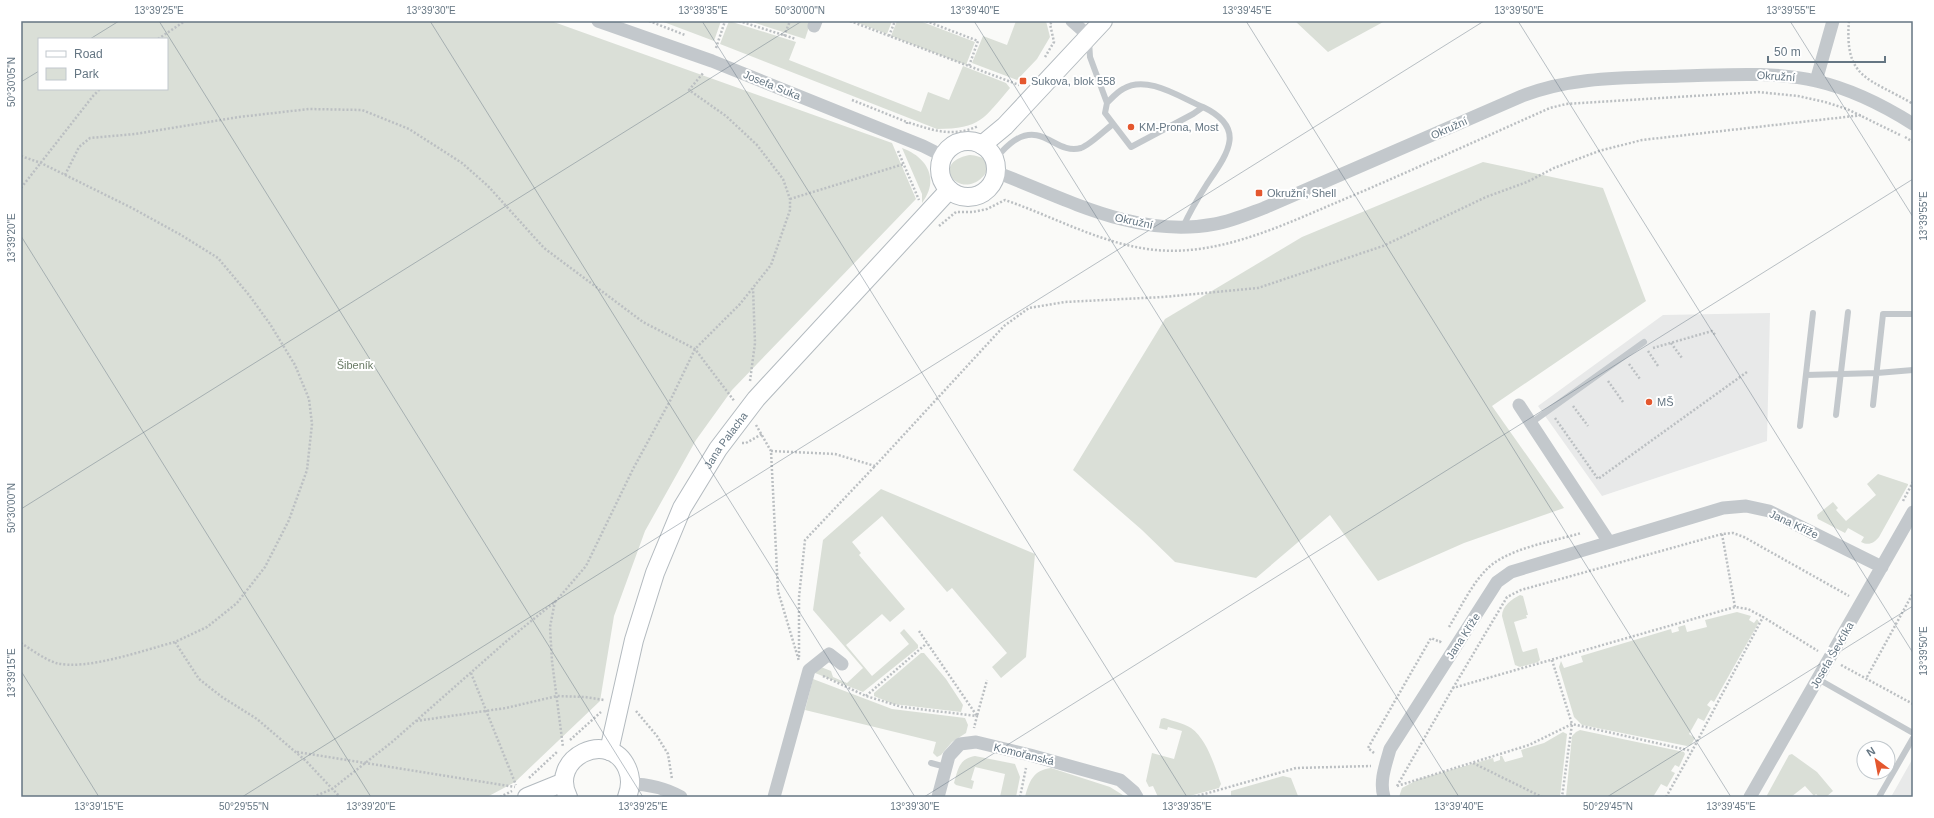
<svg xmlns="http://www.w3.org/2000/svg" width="1934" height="818" font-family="Arial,sans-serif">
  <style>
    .built { fill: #e8e9e9 }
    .green { fill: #dadfd7; fill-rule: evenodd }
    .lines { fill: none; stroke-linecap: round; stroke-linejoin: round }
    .secondary-casing { stroke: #b3babf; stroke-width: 20 }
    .path { stroke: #bbbfc2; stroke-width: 2.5; stroke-dasharray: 2 2; stroke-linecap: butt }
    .lane { stroke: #c3c8cc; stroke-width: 6 }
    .street { stroke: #c3c8cc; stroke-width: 13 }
    .secondary { stroke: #fff; stroke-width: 18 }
    .ticks { fill: none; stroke: #657683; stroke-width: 1; stroke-opacity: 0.45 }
    .poi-dot { fill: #e4572e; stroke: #fff; stroke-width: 1.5 }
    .labels { text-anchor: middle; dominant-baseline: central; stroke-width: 4; stroke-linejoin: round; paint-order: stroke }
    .street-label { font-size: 11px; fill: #657683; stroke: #fff }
    .poi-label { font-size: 11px; fill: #657683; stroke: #fff; text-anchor: start }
    .park-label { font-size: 11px; fill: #687a64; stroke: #fff }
    .neatline { fill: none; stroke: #657683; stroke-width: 1.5 }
    .ticks-label { font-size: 10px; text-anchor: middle; fill: #657683 }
  </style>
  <rect width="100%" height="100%" fill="#fafaf8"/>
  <path class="built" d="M1770 313 1767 441 1602 496 1538 406 1663 315Z
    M1913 758V797H1891Z"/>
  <path class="green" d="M21 21H551L892 143 916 199 732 390 696 440 645 531 614 616 600 701 515 782 487 797H21ZM39 39H167V89H39Z
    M661 21H721L714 41Z
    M729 21 796 42 789 60 921 112 928 92 949 100 963 66 1006 83 1010 88C984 118 981 129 937 129L720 44Z
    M749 21H811L805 39Z
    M853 21H892L887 34Z
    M897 21H920L975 42 966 65 891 36Z
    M1016 21H1046L1050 37 1037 59 1017 80 972 63 983 36 1007 45Z
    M1295 21H1385L1328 52Z
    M902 148C927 157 940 179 922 203V194Z
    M970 155C1012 158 968 204 950 175 947 162 959 157 970 155Z
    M1483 162 1603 188 1646 301 1492 406 1564 508 1464 543 1378 581 1330 515 1256 578 1175 562 1142 530 1073 470 1165 319 1302 237Z
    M1878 474 1908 484V485L1879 537C1874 543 1869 546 1861 542L1864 537 1848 528 1845 533 1818 519 1817 515 1833 502 1838 508 1836 510 1846 521 1876 495 1867 484Z
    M881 489 1035 554 1026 657 1001 678 992 667 1007 653 952 588 947 592 882 516 852 542 861 553 859 555 905 609 890 622 882 614 846 645 872 676 909 644 900 633 904 629 918 645V648L863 692 815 673 821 667 831 671 833 677 847 683 863 668 813 610 823 540Z
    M1520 595 1523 596 1528 615H1526L1527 618 1514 622 1522 650 1523 652 1537 648 1540 660 1538 662 1520 667 1515 665 1502 616C1502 606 1512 599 1520 595Z
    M1737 612 1751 616 1749 620 1754 623 1757 619 1759 622 1714 702 1711 700 1707 705 1711 708 1704 721 1698 718 1689 734 1695 738 1691 745 1687 746 1582 725 1574 717 1559 667 1561 661 1564 668 1583 662 1581 656 1671 629 1672 633 1679 631 1678 627 1685 625 1687 632 1707 627 1705 620Z
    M921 653H924L946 679 963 705 961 712 893 704 874 696V693Z
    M813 679 892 709 965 718 968 725 966 733 952 742 941 755 937 757 933 753 936 742 805 710Z
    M1164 718C1173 721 1183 723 1191 728 1207 739 1215 767 1221 784L1219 788 1186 797H1158L1153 786 1149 787 1146 781 1152 753 1174 759 1182 731 1168 727 1167 730 1159 728 1161 719Z
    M1580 730 1684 752 1685 754 1679 767 1675 765 1671 771 1675 773 1667 787 1661 784 1653 797H1566L1572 736 1576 732Z
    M1563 732 1567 734 1560 797H1399L1402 788 1419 779 1493 758 1494 762 1500 760V756H1502L1505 762 1523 757 1521 750 1544 743Z
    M1792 754 1817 772 1833 791 1826 797H1819L1816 794 1814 796 1805 786 1791 797H1766L1789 755Z
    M975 756 1015 764 1020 777 1016 797H1000L1005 774 975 767 971 780 974 781 972 789 956 785 954 783C958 769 959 759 975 756Z
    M1051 768 1110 787 1126 797H1025C1029 782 1033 770 1051 768Z
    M1283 776 1291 778 1298 796 1231 797V791Z"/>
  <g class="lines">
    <defs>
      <g id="secondary">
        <circle cx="968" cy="169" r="28"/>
        <path d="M982 145 1005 126 1103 21"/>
        <path id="s1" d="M609 751 634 640 655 573 682 508 718 449 756 399 949 190"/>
        <path d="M527 797 564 782"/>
        <path d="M568 797C548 758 609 728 627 768 631 777 631 787 627 797"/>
      </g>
    </defs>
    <use href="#secondary" class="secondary-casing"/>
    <path class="path" d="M649 21 685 35
      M739 21 796 39
      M850 21 1019 85
      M926 21 978 41 969 66
      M1849 21C1844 80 1870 78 1913 104
      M784 36 790 21
      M889 36 895 21
      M158 39 185 21
      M716 48 725 21
      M1045 57 1054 42 1050 24 1053 21
      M852 100 907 122
      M907 124V122C932 130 953 138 978 126
      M1905 137 1913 142
      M898 151 919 200
      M21 156 41 163 132 208 181 235 218 258 249 295 270 324 295 365 309 399 312 424 307 470 289 520 265 567 237 603 207 627 175 642 199 679 222 697 257 719 306 761 340 797
      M65 175 79 147 90 138 135 134 239 117 309 109 362 110 409 129 462 163 488 186 544 248 643 322 695 349 735 402
      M21 188 93 96 100 89
      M790 199 904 164
      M939 226 956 212H973L987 209 1005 200C1055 217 1103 245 1156 250 1220 256 1283 225 1340 201 1411 171 1480 139 1550 108L1566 104 1758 92 1798 96 1825 102 1847 109 1900 135
      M1671 343 1682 358
      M1653 348 1712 331 1716 336
      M1648 351 1658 366
      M1629 364 1640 379
      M750 381 755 343 753 288
      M1608 381 1623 402
      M1573 406 1588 426
      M1555 418 1598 479 1747 372
      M756 425 771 451 778 591 799 661
      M742 443H746L762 434
      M771 451 835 454 875 466 1004 326 1029 308 1065 302 1163 297 1258 288 1383 246 1486 197 1527 182 1554 168 1599 151 1642 140 1863 115
      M1903 501 1913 482
      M1722 534 1735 607
      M555 601 550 627 552 661 563 747
      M1449 627C1460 609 1470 587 1485 571 1506 548 1552 542 1581 533
      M919 631 977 716 987 680
      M21 643C32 650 44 659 56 663 86 671 144 650 175 642
      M799 657V597L805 540 875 466
      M1552 660 1572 724 1562 797
      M1841 665 1913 704
      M471 673 516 785
      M823 676 866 696 902 707 977 716 974 728
      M1867 677 1913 593
      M1453 688 1507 597 1521 590 1722 534 1733 533 1744 537 1849 596
      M866 696 927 643
      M636 711 657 736 668 754 672 779
      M416 721 506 708 557 696 585 697 604 700
      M570 740 601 712
      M297 752 515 787
      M1374 753 1368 748 1431 638 1440 642 1441 640
      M1473 763 1542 797
      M529 778 558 751
      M1397 786 1529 745 1572 724 1692 751 1763 617 1818 651
      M1397 786 1453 688 1735 607 1748 609 1763 617
      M313 797 332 789 392 742 509 639 556 601 586 566 633 469 671 399 695 349 740 304 771 265 790 210V199L783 179 757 145 726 116 689 90 704 72
      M500 797 512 791
      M1020 797 1026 768
      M1194 797 1296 768 1371 766
      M1666 797 1692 751"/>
    <path class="lane" d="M1089 41 1090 57 1107 103 1105 113 1131 147 1193 114 1203 107C1247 128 1228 153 1207 184 1198 198 1190 211 1183 227
      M1107 103C1112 98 1117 92 1123 89 1147 74 1181 98 1203 107
      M994 159C1001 153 1009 143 1017 139 1044 124 1057 155 1081 148 1090 145 1105 130 1113 124
      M1806 375 1877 373 1913 370
      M1873 405 1883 314H1913
      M1836 415 1848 312
      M1531 423 1644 342
      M1800 426 1813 313
      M1818 679 1913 733
      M931 763 946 767
      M1879 797 1913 738"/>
    <path class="street" d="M598 21 712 61 923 146 943 156
      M1072 21 1089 36
      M814 26 816 21
      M1816 81 1833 21
      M996 172C1066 199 1138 239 1215 224 1232 221 1248 214 1264 208L1522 96C1573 76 1627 78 1681 76 1726 75 1772 71 1816 81 1851 89 1883 105 1913 124
      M1519 405 1609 542
      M630 784C649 784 665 788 681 797
      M774 797 809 670 829 654 842 664
      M938 797 949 756 960 744 976 742 1030 755 1120 780 1134 792 1137 797
      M1384 797C1379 781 1386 764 1390 749L1497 582 1511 572 1723 508 1746 506 1769 511 1882 567
      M1750 797 1913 512"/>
    <use href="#secondary" class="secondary"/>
  </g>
  <path class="ticks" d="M159 21 643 797M430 21 915 797M702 21 1187 797M974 21 1459 797M1246 21 1731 797M1518 21 1913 653M1790 21 1913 217M90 39 119 21M21 82 39 71M21 236 371 797M21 509 802 21M21 671 99 797M242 797 1484 21M924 797 1913 179M1607 797 1913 606"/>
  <g class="poi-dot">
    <rect x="1019" y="77" width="8" height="8" rx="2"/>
    <circle cx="1131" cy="127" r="4"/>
    <rect x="1255" y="189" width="8" height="8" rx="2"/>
    <circle cx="1649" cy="402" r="4"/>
  </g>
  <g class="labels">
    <g class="street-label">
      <text transform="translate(1776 76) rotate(4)">Okružní</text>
      <text transform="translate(772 85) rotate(22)">Josefa Suka</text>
      <text transform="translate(1449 128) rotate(-24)">Okružní</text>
      <text transform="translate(1134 221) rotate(12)">Okružní</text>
      <text stroke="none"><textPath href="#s1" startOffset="335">Jana Palacha</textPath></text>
      <text transform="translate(1794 524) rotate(25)">Jana Kříže</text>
      <text transform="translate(1463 636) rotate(-57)">Jana Kříže</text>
      <text transform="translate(1832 655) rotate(-60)">Josefa Ševčíka</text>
      <text transform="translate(1024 754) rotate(14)">Komořanská</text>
    </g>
    <g class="poi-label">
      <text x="1031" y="81">Sukova, blok 558</text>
      <text x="1139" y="127">KM-Prona, Most</text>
      <text x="1267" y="193">Okružní, Shell</text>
      <text x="1657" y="402">MŠ</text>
    </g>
    <g class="park-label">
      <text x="355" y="365">Šibeník</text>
    </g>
  </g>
  <rect width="1934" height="818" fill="none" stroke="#ffffff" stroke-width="44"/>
  <rect x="38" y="38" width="130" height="52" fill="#ffffff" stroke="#c1c8cd"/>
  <rect x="46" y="51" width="20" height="6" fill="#ffffff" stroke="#c1c8cd"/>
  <text x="74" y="58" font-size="12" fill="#657683">Road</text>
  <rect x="46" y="68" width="20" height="12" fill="#dadfd7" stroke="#c1c8cd"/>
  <text x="74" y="78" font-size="12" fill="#657683">Park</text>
  <g transform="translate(1876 760) rotate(328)"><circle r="19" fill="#ffffff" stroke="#c1c8cd"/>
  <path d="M0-3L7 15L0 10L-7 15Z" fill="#e4572e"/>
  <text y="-6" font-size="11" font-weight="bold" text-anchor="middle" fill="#657683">N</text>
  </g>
  <path d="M1768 56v6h117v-6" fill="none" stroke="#657683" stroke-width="2"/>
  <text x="1774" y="56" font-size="12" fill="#657683" stroke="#ffffff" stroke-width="3" paint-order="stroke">50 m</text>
  <rect x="22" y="22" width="1890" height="774" class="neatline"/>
  <g class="ticks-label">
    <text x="159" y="14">13°39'25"E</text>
    <text x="431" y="14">13°39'30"E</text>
    <text x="703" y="14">13°39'35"E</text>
    <text x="800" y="14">50°30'00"N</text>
    <text x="975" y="14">13°39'40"E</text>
    <text x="1247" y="14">13°39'45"E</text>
    <text x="1519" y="14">13°39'50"E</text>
    <text x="1791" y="14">13°39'55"E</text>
    <text transform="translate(11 82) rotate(-90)" y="4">50°30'05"N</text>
    <text transform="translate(1923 216) rotate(-90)" y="4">13°39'55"E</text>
    <text transform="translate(11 238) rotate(-90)" y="4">13°39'20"E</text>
    <text transform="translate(11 508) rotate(-90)" y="4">50°30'00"N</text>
    <text transform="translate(1923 651) rotate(-90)" y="4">13°39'50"E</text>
    <text transform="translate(11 673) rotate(-90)" y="4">13°39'15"E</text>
    <text x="99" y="810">13°39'15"E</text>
    <text x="244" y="810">50°29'55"N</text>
    <text x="371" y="810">13°39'20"E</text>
    <text x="643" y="810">13°39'25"E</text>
    <text x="915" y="810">13°39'30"E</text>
    <text x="1187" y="810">13°39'35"E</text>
    <text x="1459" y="810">13°39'40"E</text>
    <text x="1608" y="810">50°29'45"N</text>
    <text x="1731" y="810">13°39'45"E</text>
  </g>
</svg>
